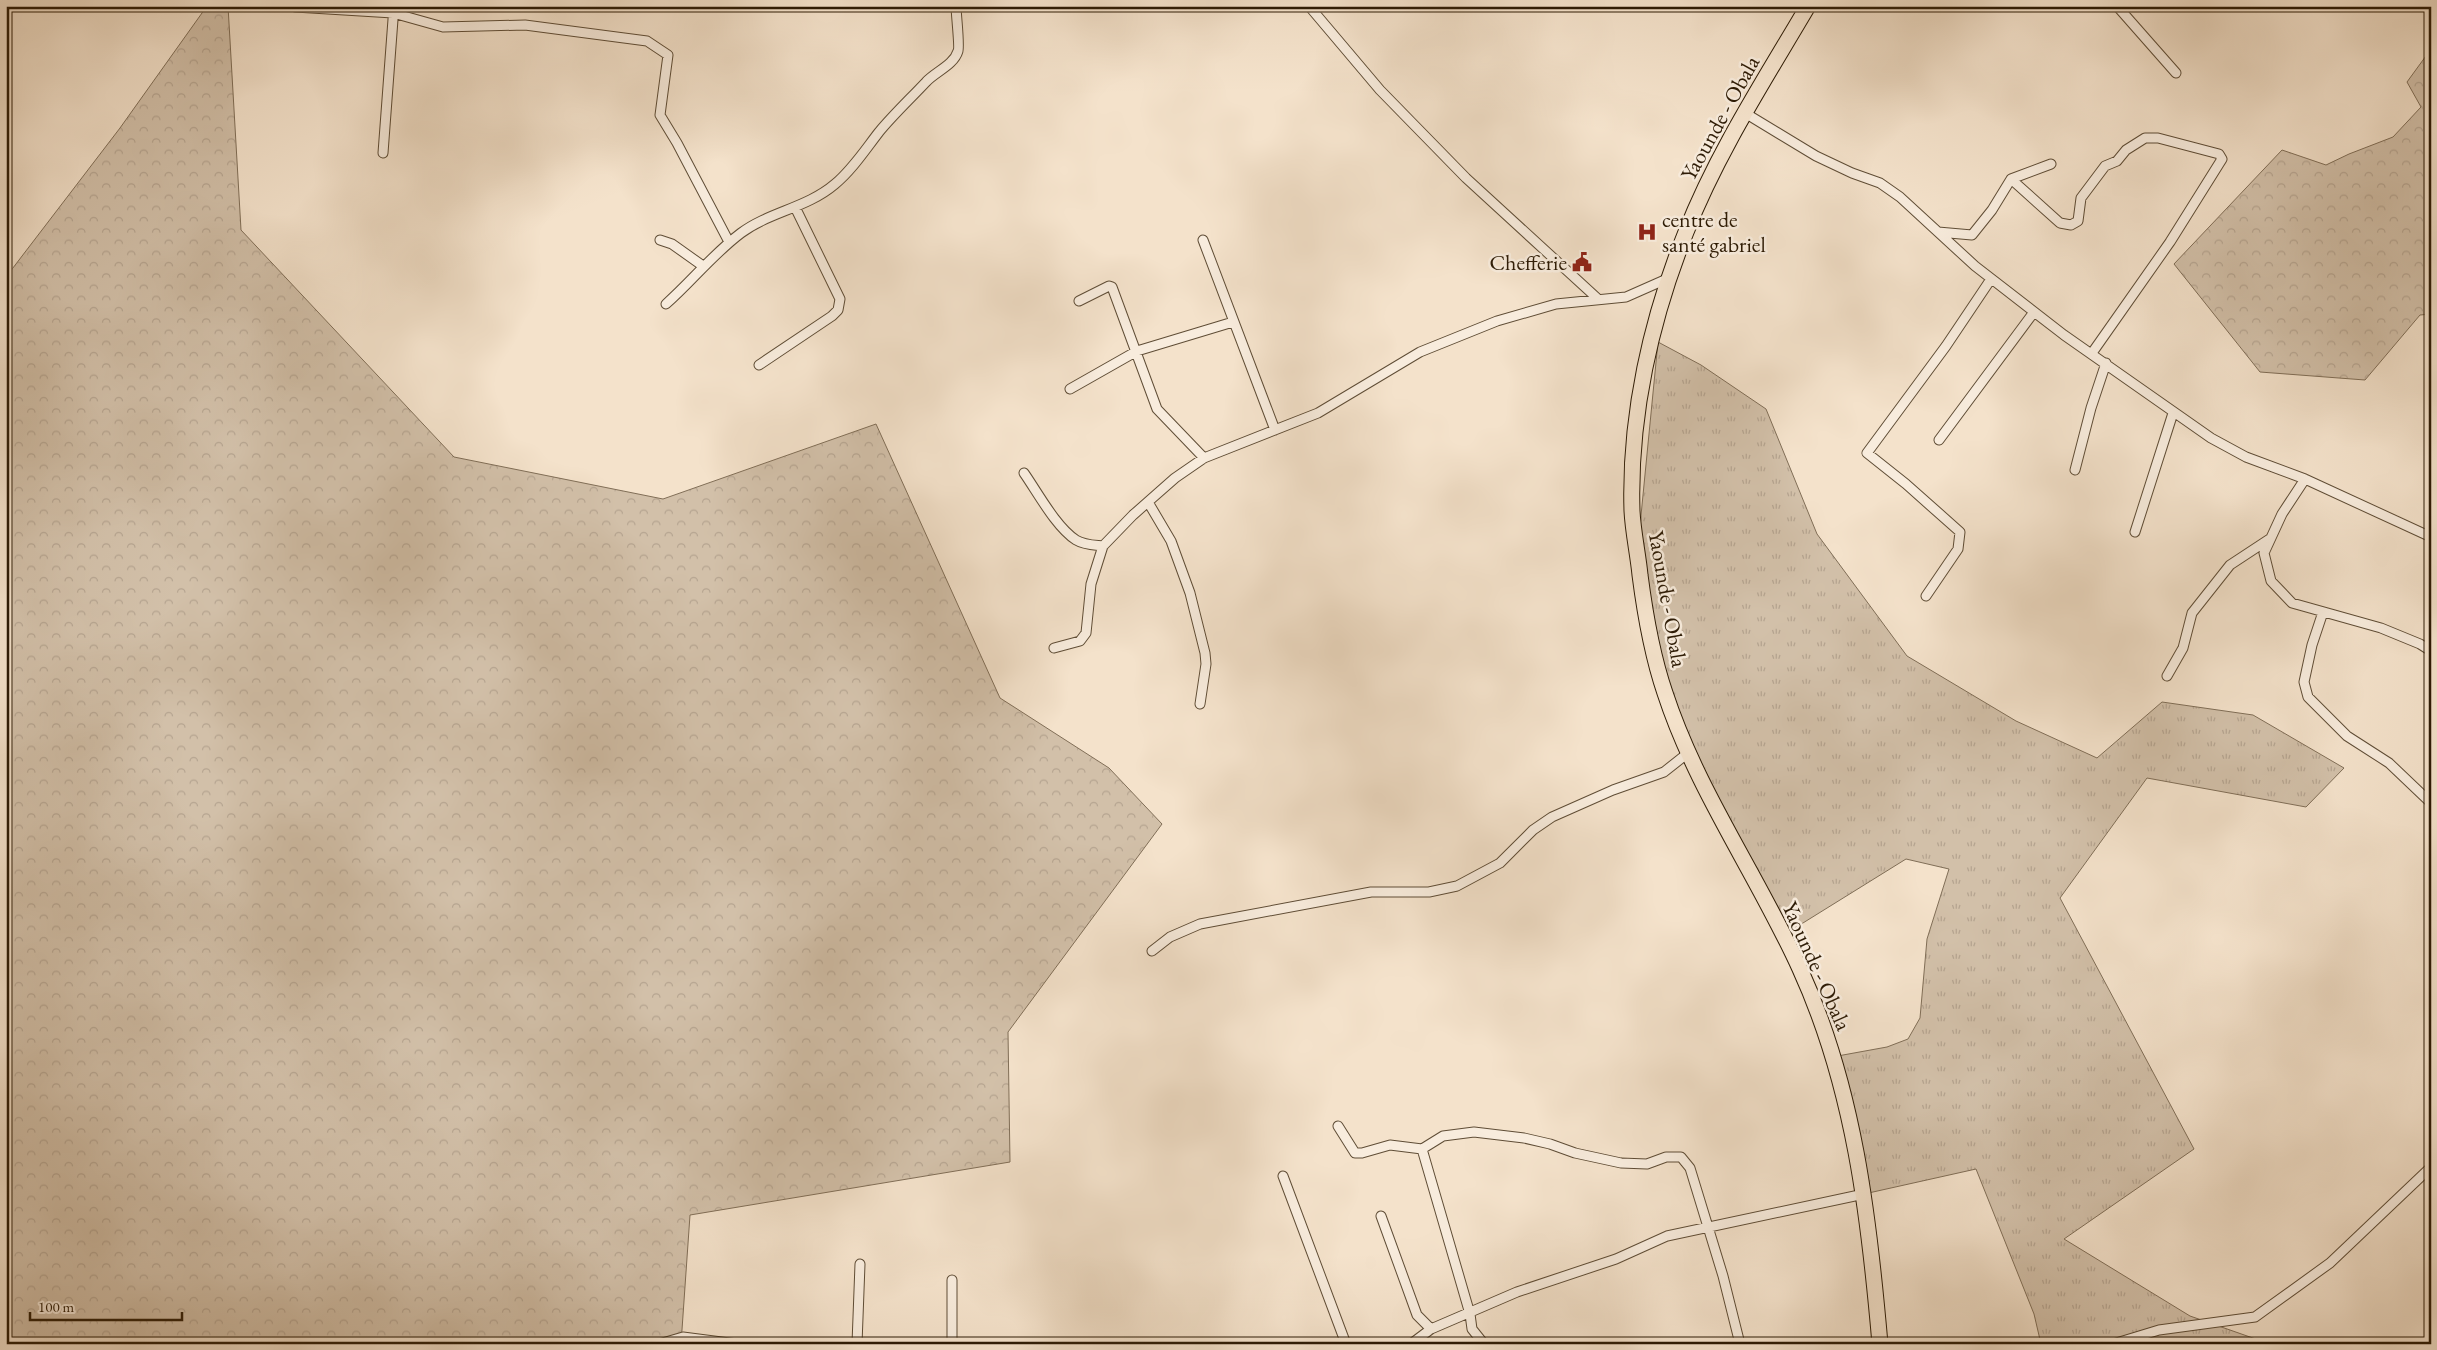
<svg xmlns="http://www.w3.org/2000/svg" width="2437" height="1350" font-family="'EB Garamond',serif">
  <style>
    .grass { fill: url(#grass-tufts); stroke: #806e57 }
    .forest { fill: url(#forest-crowns); stroke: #806e57 }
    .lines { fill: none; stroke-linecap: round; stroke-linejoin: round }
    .minor-casing { stroke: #5f4d36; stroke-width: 11 }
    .trunk-casing { stroke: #2d1b05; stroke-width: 17 }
    .minor { stroke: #f8ecdd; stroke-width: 9 }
    .trunk { stroke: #f4e2cb; stroke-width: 15 }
    .labels { text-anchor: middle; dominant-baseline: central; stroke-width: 5; stroke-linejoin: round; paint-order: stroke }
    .street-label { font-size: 22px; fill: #2d1b05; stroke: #f8ecdd }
    .poi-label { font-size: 22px; fill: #2d1b05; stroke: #f8ecdd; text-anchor: start }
  </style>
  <defs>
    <pattern id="grass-tufts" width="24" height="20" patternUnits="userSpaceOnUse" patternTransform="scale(1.25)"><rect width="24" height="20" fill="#d2c0a9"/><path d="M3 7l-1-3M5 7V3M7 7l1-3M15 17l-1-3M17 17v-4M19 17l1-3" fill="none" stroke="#b5a490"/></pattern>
    <pattern id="forest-crowns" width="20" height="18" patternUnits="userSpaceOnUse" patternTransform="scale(1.25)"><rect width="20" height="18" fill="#d2c0a9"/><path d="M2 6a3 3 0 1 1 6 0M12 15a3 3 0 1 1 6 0" fill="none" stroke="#b5a490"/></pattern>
  </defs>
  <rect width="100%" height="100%" fill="#f4e2cb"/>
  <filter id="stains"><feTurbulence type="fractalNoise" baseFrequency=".004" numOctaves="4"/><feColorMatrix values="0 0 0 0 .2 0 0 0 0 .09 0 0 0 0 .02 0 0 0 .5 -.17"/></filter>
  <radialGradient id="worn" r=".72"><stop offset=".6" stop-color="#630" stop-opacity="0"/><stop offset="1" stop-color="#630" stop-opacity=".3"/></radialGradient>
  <path class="grass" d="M1658 342 1701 365 1766 409 1817 534 1907 656 2016 721 2097 758 2162 702 2253 715 2344 768 2306 807 2147 778 2060 898 2194 1149 2064 1239 2190 1316 2270 1344H2041L2034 1314 1976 1169 1864 1194 1832 1057 1887 1047 1908 1039 1920 1018 1927 939 1949 869 1906 859 1782 936 1671 707 1653 627 1639 536Z"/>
  <path class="forest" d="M207 6H228L241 230 454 457 663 499 876 424 1000 698 1109 768 1162 824 1008 1032 1010 1162 690 1215 681 1344H6V277L120 128Z
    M2431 49V314L2420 315 2365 380 2260 372 2174 264 2282 150 2326 165 2349 154 2393 137 2421 107 2407 82Z"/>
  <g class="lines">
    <defs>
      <path id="minor" d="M1309 6 1380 90 1466 178 1598 299
        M2117 6 2176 73
        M295 7 393 13 443 27 525 25 647 41 668 55 660 115 677 143 729 242
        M1745 113 1816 156 1852 173 1880 183 1900 197 1975 266 2064 335 2211 438 2246 457 2305 479 2431 537
        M383 153 394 6
        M2011 179 2060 223 2071 225 2078 221 2081 198 2105 166 2117 161 2126 150 2145 138H2158L2219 154 2222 159 2170 242 2092 353
        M1938 232 1972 235 1992 210 2011 179 2051 164
        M660 240 672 244 703 266
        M1203 240 1275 430
        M1079 301 1109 286 1112 287 1157 409 1204 458
        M666 304C692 281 713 254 741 233 769 212 807 208 835 184 852 170 865 150 879 132 893 115 910 99 926 82 935 72 954 65 958 51 960 47 956 14 956 6
        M759 365 832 316 838 310 840 299 795 207
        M1070 389 1137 351 1233 322
        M1939 440 2034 312
        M2075 470 2091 408 2106 363
        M1024 473C1038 493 1056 527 1076 540 1084 545 1094 545 1103 546
        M2305 479 2282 514 2264 553 2271 581 2292 603 2381 628 2420 644 2431 651
        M1148 502 1171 541 1190 593 1205 653 1206 664 1200 704
        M2135 532 2173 413
        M1926 596 1958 549 1960 532 1906 484 1867 453 1946 346 1991 279
        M2323 612 2312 645 2304 682 2308 697 2347 736 2389 763 2431 803
        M1054 648 1080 641 1086 633 1091 584 1103 546 1133 515 1175 478 1204 458 1318 413 1420 352 1497 321 1556 304 1626 297 1669 278
        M2167 676 2183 648 2192 613 2230 565 2271 538
        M1152 951 1170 937 1200 924 1371 892H1429L1457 886 1500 863 1533 830 1552 817 1613 790 1664 772 1688 753
        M1338 1126 1355 1153H1362L1390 1145 1422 1149 1443 1136 1474 1132 1524 1138 1550 1144 1575 1153 1621 1163 1647 1164 1666 1157H1681L1690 1168 1723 1276 1740 1344
        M1422 1149 1470 1314 1472 1329 1484 1344
        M1283 1176 1346 1344
        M1381 1216 1417 1315 1431 1329
        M952 1280V1344
        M659 1344 683 1337 737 1344
        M857 1344 860 1264
        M1411 1344 1431 1329 1517 1292 1616 1259 1667 1236 1864 1194
        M2113 1344 2159 1330 2255 1317 2330 1263 2431 1167"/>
      <path id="trunk" d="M1808 6C1765 79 1717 153 1686 232 1651 319 1629 416 1632 511 1633 532 1638 554 1640 575 1645 614 1652 655 1665 693 1697 791 1758 876 1800 969 1854 1087 1869 1216 1880 1344"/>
    </defs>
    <use href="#minor" class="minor-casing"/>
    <use href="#trunk" class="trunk-casing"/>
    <use href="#minor" class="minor"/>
    <use href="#trunk" class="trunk"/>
  </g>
  <defs>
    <symbol id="hospital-bare" viewBox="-9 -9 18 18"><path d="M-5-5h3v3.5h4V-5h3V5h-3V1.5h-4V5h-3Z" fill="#8f2418" stroke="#f8ecdd" stroke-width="2.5" paint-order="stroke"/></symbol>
    <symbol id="civic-bare" viewBox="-9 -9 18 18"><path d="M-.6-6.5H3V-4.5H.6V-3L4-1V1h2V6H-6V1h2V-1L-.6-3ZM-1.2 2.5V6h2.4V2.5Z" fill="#8f2418" stroke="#f8ecdd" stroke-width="2.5" paint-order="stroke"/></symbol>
  </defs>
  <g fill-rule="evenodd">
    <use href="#hospital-bare" x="1633" y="218" width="28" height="28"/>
    <use href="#civic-bare" x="1568" y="248" width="28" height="28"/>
  </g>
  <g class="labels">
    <g class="street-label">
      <text transform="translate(1720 118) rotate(-61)">Yaounde - Obala</text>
      <text transform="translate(1668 599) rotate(80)">Yaounde - Obala</text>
      <text transform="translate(1817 966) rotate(66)">Yaounde - Obala</text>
    </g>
    <g class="poi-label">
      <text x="1662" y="219">centre de<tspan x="1662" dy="25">santé gabriel</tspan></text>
      <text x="1567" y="262" text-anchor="end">Chefferie</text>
    </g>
  </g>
  <rect width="2437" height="1350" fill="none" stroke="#f4e2cb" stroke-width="25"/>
  <rect x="8" y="8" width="2422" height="1335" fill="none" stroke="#2d1b05" stroke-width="2.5"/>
  <rect x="12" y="12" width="2412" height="1325" fill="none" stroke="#2d1b05"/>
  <path d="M30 1312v8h152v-8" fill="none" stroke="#2d1b05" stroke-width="2.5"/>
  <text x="38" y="1312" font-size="15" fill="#2d1b05" stroke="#f8ecdd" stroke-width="4" paint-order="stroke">100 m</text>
  <rect width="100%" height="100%" filter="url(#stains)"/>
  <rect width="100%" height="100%" fill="url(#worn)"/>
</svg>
